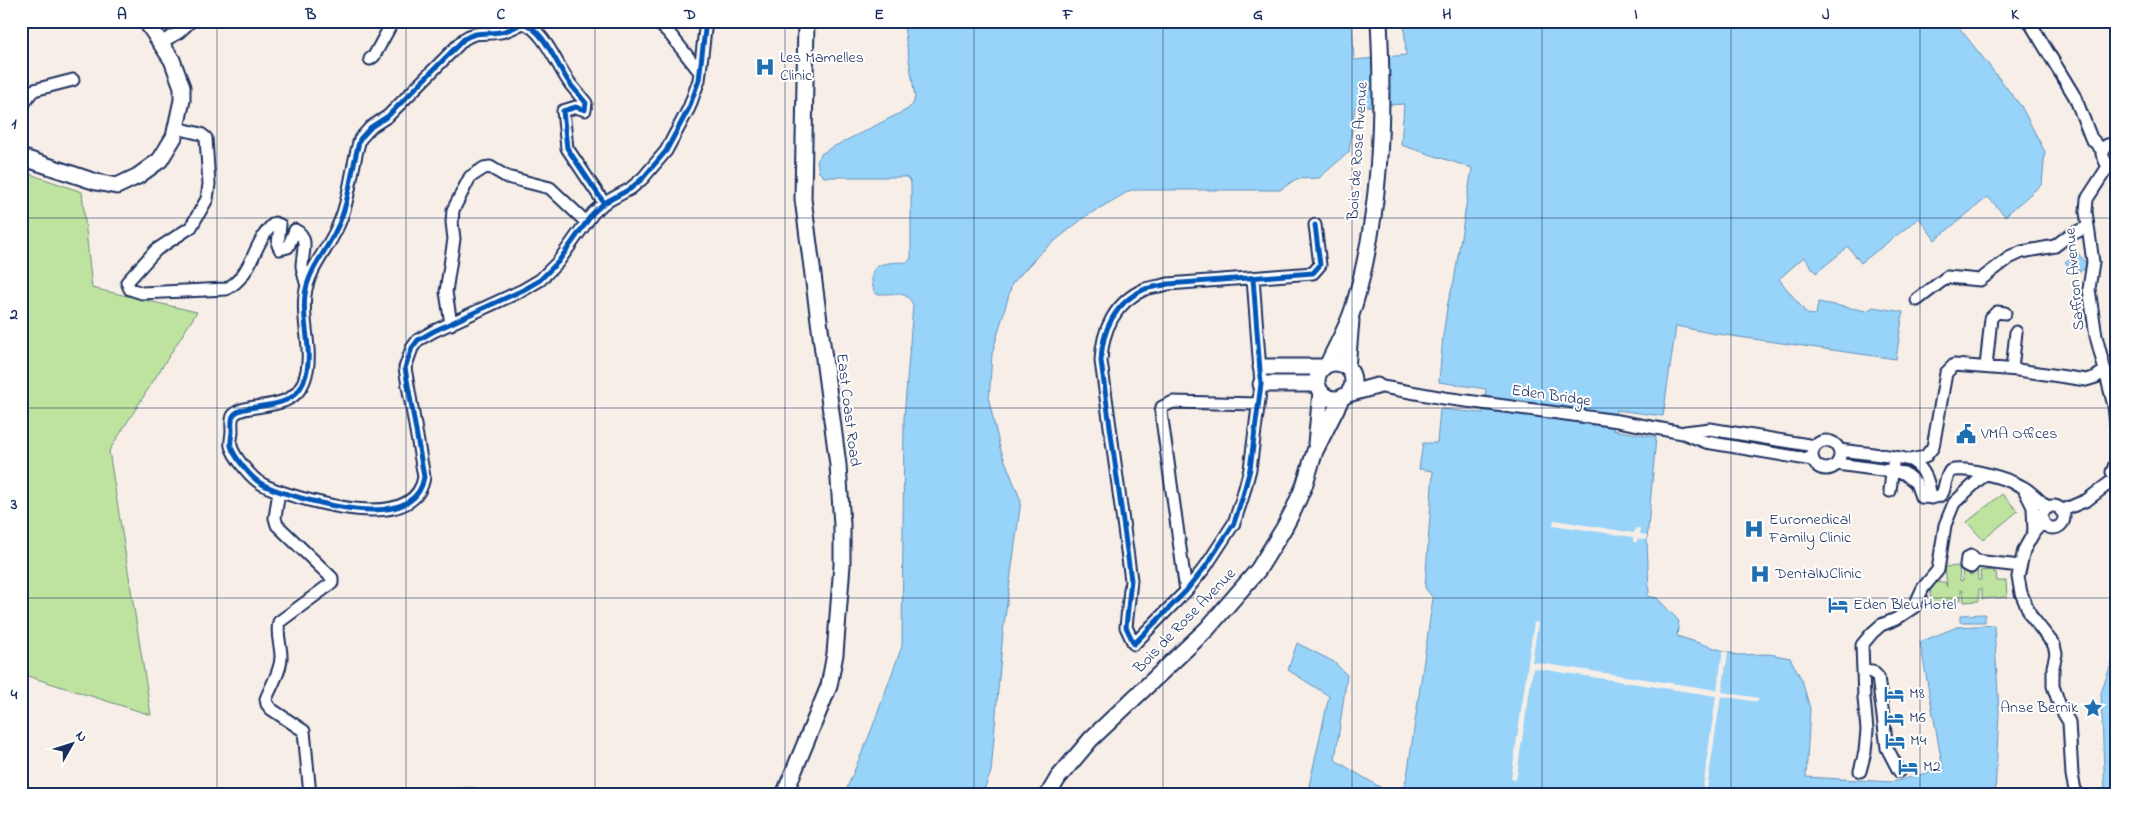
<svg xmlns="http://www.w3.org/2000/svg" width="2137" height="816" font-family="'Indie Flower',sans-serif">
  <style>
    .green { fill: #bde39e; stroke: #6c897e }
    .water { fill: #98d3f9; stroke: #6691bb }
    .pier { fill: #f7efe7 }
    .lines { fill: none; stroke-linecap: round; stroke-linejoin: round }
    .minor-casing { stroke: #1b2f5e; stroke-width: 15 }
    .major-casing { stroke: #1b2f5e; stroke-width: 19 }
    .minor { stroke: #fff; stroke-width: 11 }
    .major { stroke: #fff; stroke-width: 15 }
    .cycleway-casing { stroke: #fff; stroke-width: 8 }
    .cycleway { stroke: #0057b8; stroke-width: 5 }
    .grid { fill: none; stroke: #1b2f5e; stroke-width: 1; stroke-opacity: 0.55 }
    .labels { text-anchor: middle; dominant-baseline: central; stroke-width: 4; stroke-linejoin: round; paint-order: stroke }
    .poi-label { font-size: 16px; fill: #1b2f5e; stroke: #fff; text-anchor: start }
    .street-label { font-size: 16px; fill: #1b2f5e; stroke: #fff }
    .neatline { fill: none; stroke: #1b2f5e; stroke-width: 2 }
    .grid-label { font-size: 16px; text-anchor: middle; font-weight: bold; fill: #1b2f5e }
  </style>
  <rect width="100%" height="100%" fill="#f7efe7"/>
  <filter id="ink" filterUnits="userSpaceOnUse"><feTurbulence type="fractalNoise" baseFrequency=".02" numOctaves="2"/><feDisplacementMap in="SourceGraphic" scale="10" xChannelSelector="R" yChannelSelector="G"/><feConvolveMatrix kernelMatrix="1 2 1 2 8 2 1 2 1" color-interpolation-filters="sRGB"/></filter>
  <g filter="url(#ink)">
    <path class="green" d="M21 171 82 192 92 288 197 312 109 451 151 715 21 674Z
      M2002 494 2018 511 1983 540 1967 522Z
      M1959 566 1960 581 1963 580 1962 568H1977L1978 580H1981L1980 571 1994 570V573L1996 572 1997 581H2006L2007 597 1982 599V589H1979V601L1964 602 1963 590H1961V600L1944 601V608L1931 609 1930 588H1933V583L1945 582 1947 587 1945 567Z"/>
    <path class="water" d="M903 21H1352L1354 60 1406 55 1404 21H1954L2021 106 2045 152 2042 184 2005 216 1988 197 1935 240 1919 218 1861 263 1848 247 1816 273 1804 257 1779 279 1807 314 1816 315 1818 302 1867 311 1873 307 1903 312 1896 359 1710 333 1676 326 1663 416 1616 410 1613 430 1656 437 1647 540 1649 592 1647 596 1657 598 1679 621 1677 636 1737 655 1769 654 1790 658 1802 680 1810 709 1806 777 1892 782 1943 769 1920 642 1957 627 1994 625 1999 712 1995 795H1307L1329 696 1288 670 1297 643 1334 662 1347 675 1335 760 1388 792 1401 793 1407 777 1433 598 1425 588 1433 471 1419 469 1423 443H1437L1440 409 1483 413 1486 389 1439 382 1443 335 1448 302 1454 281 1472 168 1401 145 1404 104 1355 107 1349 152 1319 178 1296 179 1280 190H1131L1086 216 1040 253 1012 284 992 354 989 401 1000 448 1021 501 1003 632 991 772 982 795H844L871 731 902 646 904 418 913 305C907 289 890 295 875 294 864 261 883 263 908 262L911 258V184L910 180 906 177H824L819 172 817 160 821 154 829 149 908 109 913 104 915 97Z
      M2078 253 2088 266 2080 272 2073 264 2069 267 2065 262Z
      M1985 614V622H1960V615Z
      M2116 650V795H2105L2101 693Z"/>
    <path class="pier" d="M1554 520 1634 533 1636 528H1640V534L1647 535V540L1637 539V542H1633V537L1553 525Z
      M1534 622 1538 623 1532 662 1717 690 1723 651 1728 652 1722 692 1758 698V702L1721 696 1706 795H1702L1716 696 1533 668 1516 780 1511 779Z"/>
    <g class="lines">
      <defs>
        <path id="minor" d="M656 21 669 33 700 72
          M2029 21 2075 97 2091 138 2103 151
          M160 43 178 33 191 21
          M370 59 374 56 393 21
          M21 108 30 94 34 90 73 80
          M177 128 201 134 206 138 209 184 207 199 191 227 156 250 127 282 130 289 142 293 226 289C254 275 253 240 275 223L280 225 278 245 280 249 288 247 295 230C310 237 302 254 302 266 303 273 305 279 307 286
          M2109 165 2087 199 2086 212 2093 262 2089 289 2096 336 2114 406 2116 424
          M2116 166 2106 163 2102 154 2107 145 2116 143
          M604 203 567 148 563 111 576 107 585 110 586 103C581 97 576 91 571 85 558 68 544 29 523 23 516 26 509 31 500 32 485 35 478 30 464 39L388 116 371 127 360 139C351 168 350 203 336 230 326 252 308 270 305 295 301 324 315 353 304 381 292 415 243 400 233 416 231 420 232 426 232 431 232 435 230 442 231 446 234 457 252 479 262 484 274 491 288 494 301 498 334 507 416 528 424 477L405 368 412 348 418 340 434 331 523 290 540 280 558 262 593 213 604 203 630 189 643 178 666 151 689 108 699 80 706 21
          M1253 278 1261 384 1250 469 1242 499 1234 523 1206 566 1186 591 1134 644 1126 627 1131 580 1101 361C1102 330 1115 302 1145 289 1152 287 1161 286 1168 284L1313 273 1320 265 1315 225
          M1917 300 1947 277 1980 280 2009 258 2022 252 2055 246 2068 236 2087 227
          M451 324 446 292 454 239 452 222 453 210 470 177 484 168 490 167 507 177 550 188 586 222
          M1986 367 1991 318 1997 312 2005 313
          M2012 369 2016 332
          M1377 386 1444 398 1618 421 1683 433 1706 442 1813 460
          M1685 432 1710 429 1815 446
          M1812 455a14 14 0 1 1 28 0a14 14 0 1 1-28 0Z
          M1839 450C1853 452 1903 456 1912 461 1926 469 1929 484 1931 498
          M1910 460 1925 457 1933 447 1946 373 1954 365 2018 370 2086 380 2096 377 2105 370
          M2116 462 2112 472 2116 478
          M1837 464 1904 473 1916 483 1921 497C1952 500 1939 489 1950 471 1967 466 2008 479 2023 487 2032 492 2040 501 2048 508
          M279 491 275 518 277 525 332 578V583L279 622C276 635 281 644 281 657 281 671 271 686 266 699L267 704 271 709 304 731 310 795
          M1890 491 1893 464
          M2025 491 2033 507 2034 532
          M2042 517a11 11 0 1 1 22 0a11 11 0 1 1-22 0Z
          M2061 511 2087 500 2116 478
          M2043 522 2034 532 2024 550 2018 577 2021 593 2031 616 2054 645 2056 654 2053 667V686L2061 709 2069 722 2072 775 2076 795
          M1976 561 1971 567 1966 565 1967 558 1971 556 1976 561 2020 566
          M1186 591 1161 412 1162 407 1173 402 1258 404
          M1865 671H1872L1878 677 1887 748 1899 771
          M1860 771 1865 752 1867 730 1864 698 1862 645 1872 633 1881 625 1896 619 1914 607 1923 588 1938 570 1945 525 1954 503 1985 474
          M465 795H473"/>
        <path id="major" d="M21 157 96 182 117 186 138 176 160 160 174 137 182 100V87L172 60 146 21
          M1317 381a18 18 0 1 1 36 0a18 18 0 1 1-36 0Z
          M1328 364C1336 346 1347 328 1353 309 1381 216 1384 117 1379 21
          M1261 367H1323
          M1347 368 1351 320
          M1261 384H1311L1318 386
          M1348 394 1377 386
          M1316 444 1321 392
          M784 795 829 686 835 654 842 565V525L838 465 803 199 806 21
          M1048 795 1058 778 1091 739 1207 629 1258 570 1284 528 1294 509 1304 486 1315 451 1342 397"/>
      </defs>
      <use href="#minor" class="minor-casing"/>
      <use href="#major" class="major-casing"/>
      <use href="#minor" class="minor"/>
      <use href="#major" class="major"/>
      <defs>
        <path id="cycleway" d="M604 203 567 148 563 111 576 107 585 110 586 103C581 97 576 91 571 85 558 68 544 29 523 23 516 26 509 31 500 32 485 35 478 30 464 39L388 116 371 127 360 139C351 168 350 203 336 230 326 252 308 270 305 295 301 324 315 353 304 381 292 415 243 400 233 416 231 420 232 426 232 431 232 435 230 442 231 446 234 457 252 479 262 484 274 491 288 494 301 498 334 507 416 528 424 477L405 368 412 348 418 340 434 331 523 290 540 280 558 262 593 213 604 203 630 189 643 178 666 151 689 108 699 80 706 21
          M1253 278 1261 384 1250 469 1242 499 1234 523 1206 566 1186 591 1134 644 1126 627 1131 580 1101 361C1102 330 1115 302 1145 289 1152 287 1161 286 1168 284L1313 273 1320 265 1315 225"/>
      </defs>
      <use href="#cycleway" class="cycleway-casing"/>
      <use href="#cycleway" class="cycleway"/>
    </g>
  </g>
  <path class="grid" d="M217 21V795M406 21V795M595 21V795M785 21V795M974 21V795M1163 21V795M1352 21V795M1542 21V795M1731 21V795M1920 21V795M21 218H2116M21 408H2116M21 598H2116"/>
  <defs>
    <symbol id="hospital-bare" viewBox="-9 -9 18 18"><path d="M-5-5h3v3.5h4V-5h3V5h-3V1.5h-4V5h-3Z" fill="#1f6fb2" stroke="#fff" stroke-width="2.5" paint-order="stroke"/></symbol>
    <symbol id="civic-bare" viewBox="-9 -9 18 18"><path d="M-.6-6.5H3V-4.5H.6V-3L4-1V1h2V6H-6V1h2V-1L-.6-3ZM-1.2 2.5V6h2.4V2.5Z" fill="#1f6fb2" stroke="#fff" stroke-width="2.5" paint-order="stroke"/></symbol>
    <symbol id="hotel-bare" viewBox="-9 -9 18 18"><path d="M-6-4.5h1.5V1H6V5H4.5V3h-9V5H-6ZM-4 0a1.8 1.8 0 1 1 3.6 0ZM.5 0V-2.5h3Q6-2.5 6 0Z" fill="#1f6fb2" stroke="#fff" stroke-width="2.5" paint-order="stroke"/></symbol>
    <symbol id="sight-bare" viewBox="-9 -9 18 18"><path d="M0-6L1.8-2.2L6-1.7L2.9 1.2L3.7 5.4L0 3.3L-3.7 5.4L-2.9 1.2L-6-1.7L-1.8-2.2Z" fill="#1f6fb2" stroke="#fff" stroke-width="2.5" paint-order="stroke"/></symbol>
  </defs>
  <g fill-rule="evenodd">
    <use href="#hospital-bare" x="751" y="53" width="28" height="28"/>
    <use href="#civic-bare" x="1952" y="420" width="28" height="28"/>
    <use href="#hospital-bare" x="1740" y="515" width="28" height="28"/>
    <use href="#hospital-bare" x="1746" y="560" width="28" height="28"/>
    <use href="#hotel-bare" x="1824" y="591" width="28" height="28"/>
    <use href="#hotel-bare" x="1880" y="680" width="28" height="28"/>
    <use href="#sight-bare" x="2079" y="694" width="28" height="28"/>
    <use href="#hotel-bare" x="1880" y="704" width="28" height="28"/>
    <use href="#hotel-bare" x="1881" y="727" width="28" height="28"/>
    <use href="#hotel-bare" x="1894" y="753" width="28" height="28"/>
  </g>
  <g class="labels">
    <g class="poi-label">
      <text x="780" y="58">Les Mamelles<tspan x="780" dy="18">Clinic</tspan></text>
      <text x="1981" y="434">VMA Offices</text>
      <text x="1769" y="520">Euromedical<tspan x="1769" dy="18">Family Clinic</tspan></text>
      <text x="1775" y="574">DentalNClinic</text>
      <text x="1853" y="605">Eden Bleu Hotel</text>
      <text x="1909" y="694">M8</text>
      <text x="2078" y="708" text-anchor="end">Anse Bernik</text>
      <text x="1909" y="718">M6</text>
      <text x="1910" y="741">M4</text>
      <text x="1923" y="767">M2</text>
    </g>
    <g class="street-label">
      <text transform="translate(1358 151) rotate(-86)">Bois de Rose Avenue</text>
      <text transform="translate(2075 279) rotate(-95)">Saffron Avenue</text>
      <text transform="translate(1551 396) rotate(8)">Eden Bridge</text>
      <text transform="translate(848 410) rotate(83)">East Coast Road</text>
      <text transform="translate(1185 621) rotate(-46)">Bois de Rose Avenue</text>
    </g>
  </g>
  <rect width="2137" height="816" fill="none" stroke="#fff" stroke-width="55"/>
  <g transform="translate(72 744) rotate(51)" stroke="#ffffff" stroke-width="4" paint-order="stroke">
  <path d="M0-4L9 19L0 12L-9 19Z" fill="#1b2f5e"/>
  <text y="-8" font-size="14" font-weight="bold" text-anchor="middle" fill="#1b2f5e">N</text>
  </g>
  <rect x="28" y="28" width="2082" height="760" class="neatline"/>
  <g class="grid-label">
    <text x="122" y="19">A</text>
    <text x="311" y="19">B</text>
    <text x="501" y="19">C</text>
    <text x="690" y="19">D</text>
    <text x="879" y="19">E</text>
    <text x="1068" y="19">F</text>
    <text x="1258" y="19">G</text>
    <text x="1447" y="19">H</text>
    <text x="1636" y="19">I</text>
    <text x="1826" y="19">J</text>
    <text x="2015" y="19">K</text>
    <text x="14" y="128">1</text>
    <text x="14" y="319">2</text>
    <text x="14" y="509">3</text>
    <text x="14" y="699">4</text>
  </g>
</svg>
